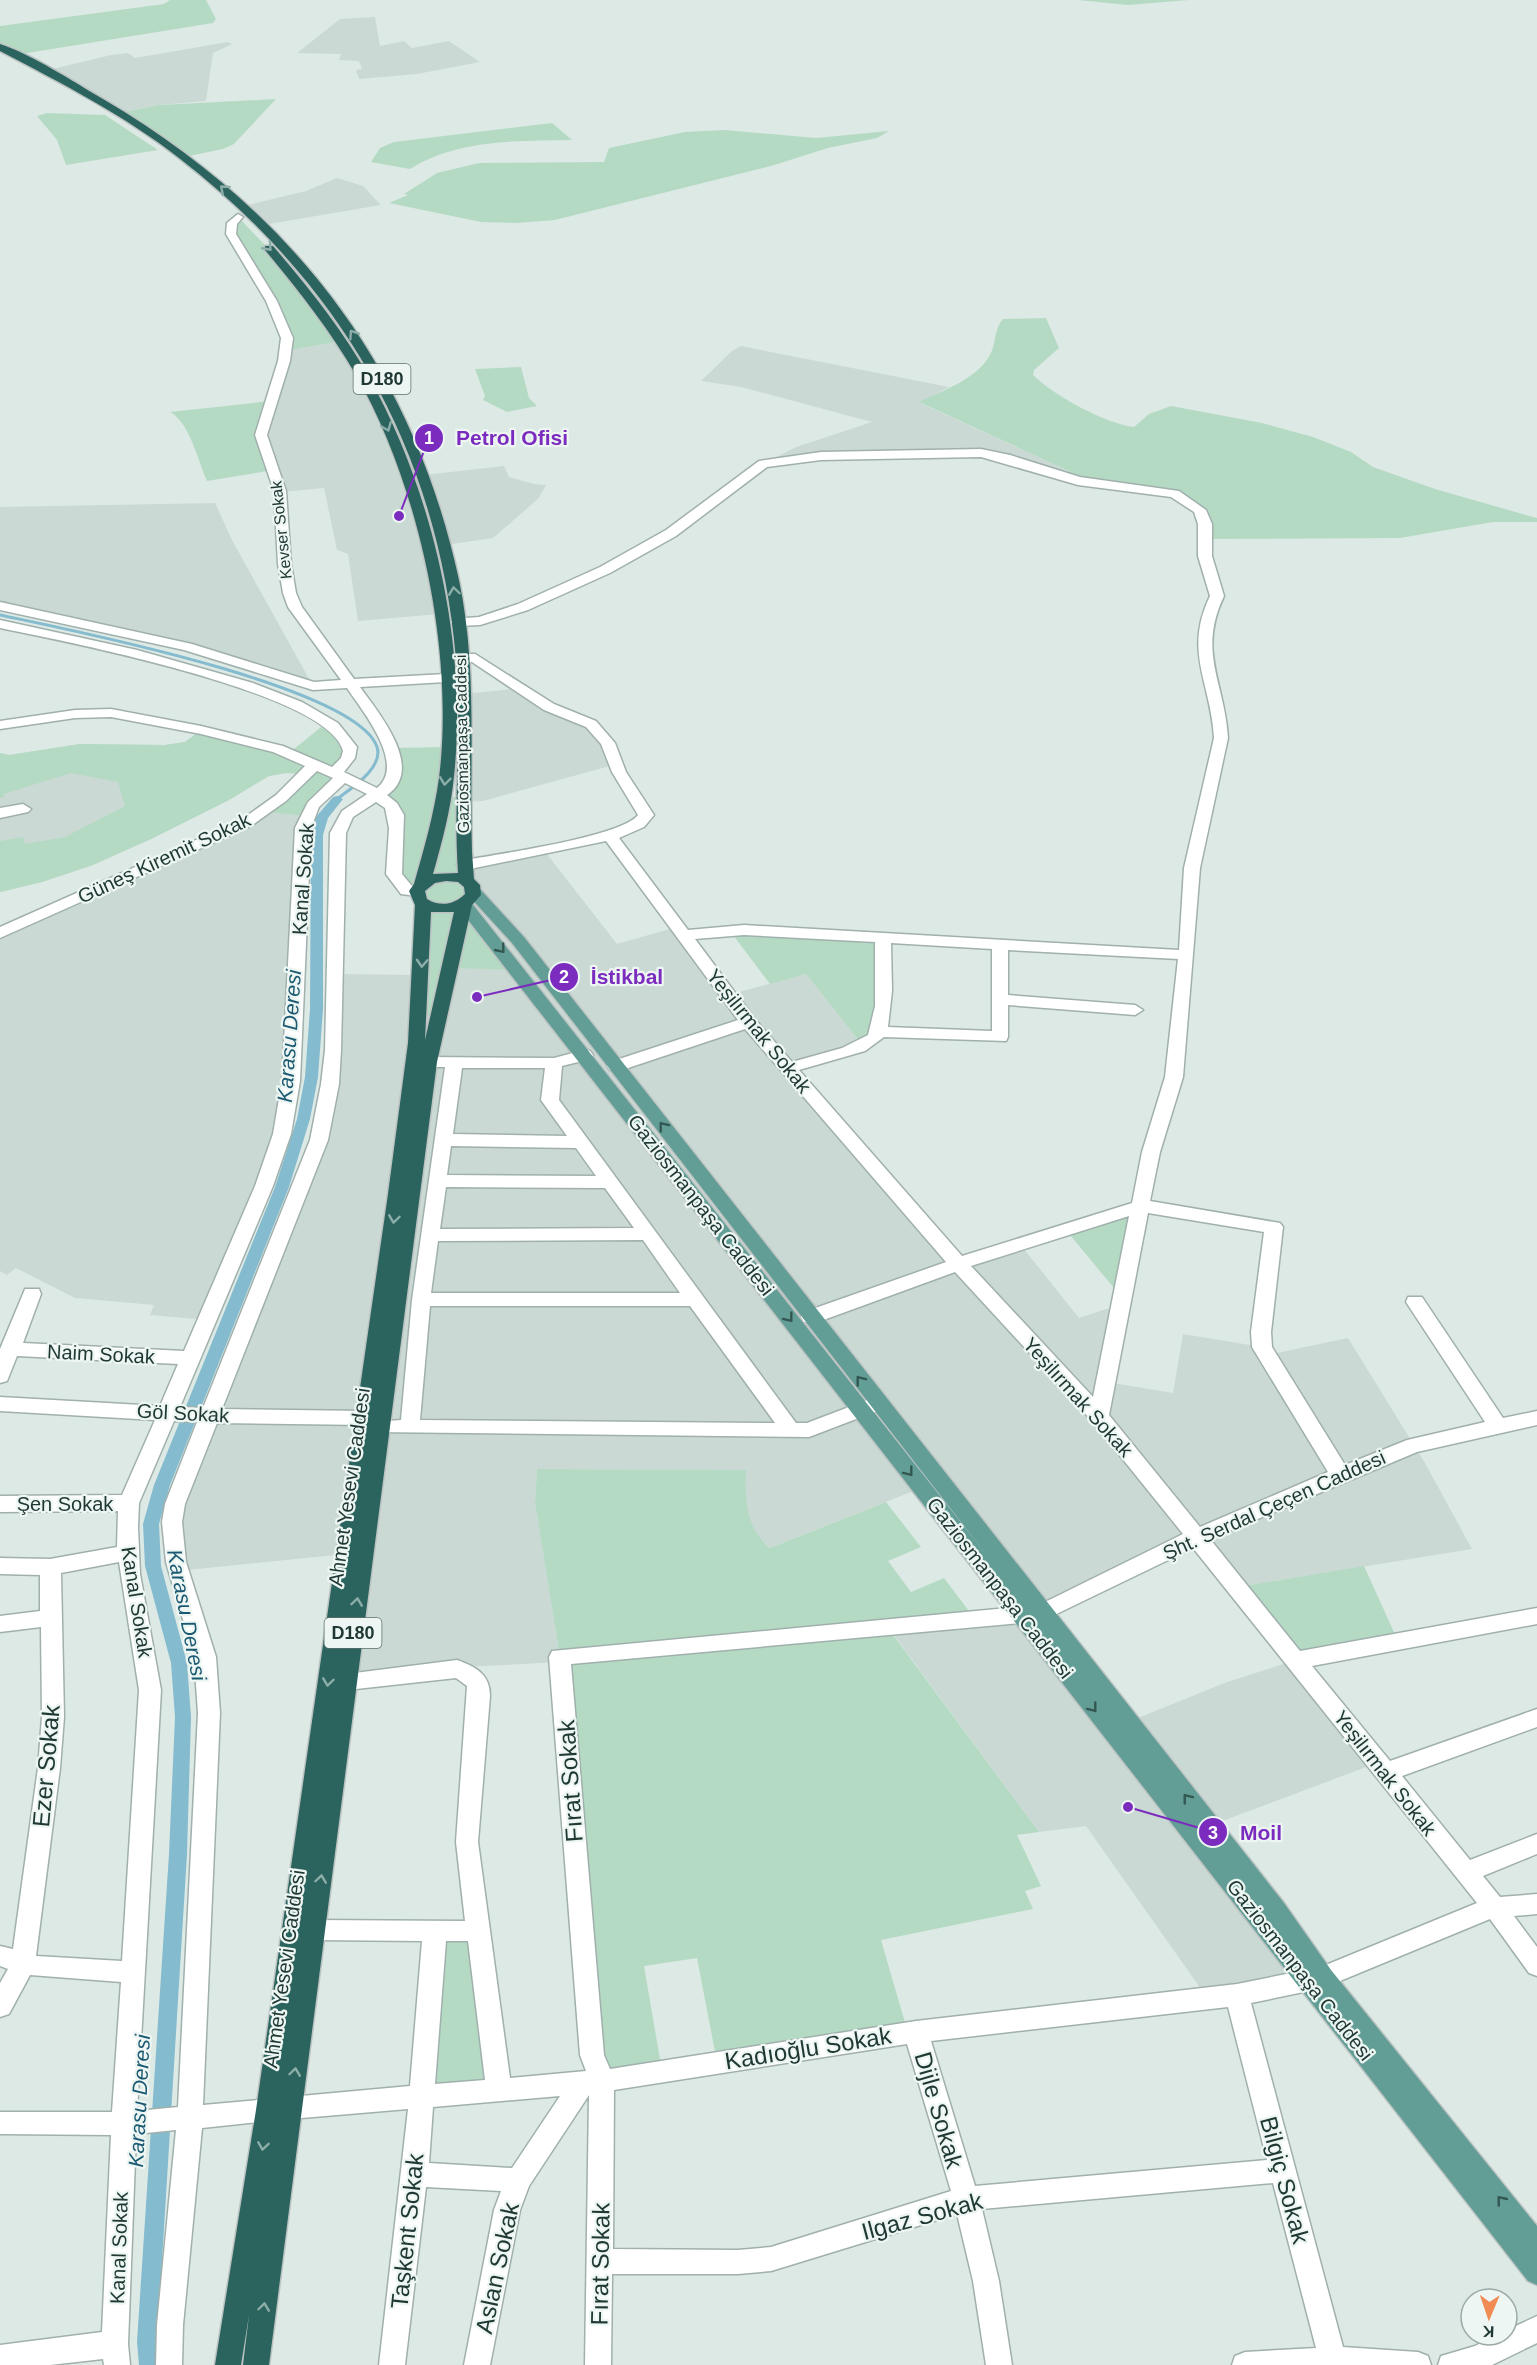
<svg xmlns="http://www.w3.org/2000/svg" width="1537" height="2365" font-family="Helvetica,sans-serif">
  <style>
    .built { fill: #cbd9d4 }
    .green { fill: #b5dac4 }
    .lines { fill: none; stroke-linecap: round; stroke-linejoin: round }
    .stream { stroke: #84bbcf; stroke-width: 3 }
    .canal { fill: #84bbcf; fill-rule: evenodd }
    .minor-casing { stroke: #a0b0ac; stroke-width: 3 }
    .major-casing { stroke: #bcc3c2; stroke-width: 3 }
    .highway-casing { stroke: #bcc3c2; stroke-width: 3 }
    .minor { fill: #fff; fill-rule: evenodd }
    .major { fill: #629e96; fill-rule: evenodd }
    .highway { fill: #2b645e; fill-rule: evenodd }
    .oneway { stroke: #8cada8 }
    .oneway2 { stroke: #335751 }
    .labels { text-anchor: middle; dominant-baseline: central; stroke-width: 4.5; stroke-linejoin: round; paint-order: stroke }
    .far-street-label { font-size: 16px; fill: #1f3834; stroke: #edf6f2 }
    .shield { fill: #edf6f2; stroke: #5d716d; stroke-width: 1.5 }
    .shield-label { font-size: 18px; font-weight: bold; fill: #1f3834 }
    .street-label { font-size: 20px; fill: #1f3834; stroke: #edf6f2 }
    .water-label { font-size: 21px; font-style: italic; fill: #1b5972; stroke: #edf6f2 }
    .near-street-label { font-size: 24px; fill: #1f3834; stroke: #edf6f2 }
    .leader { fill: none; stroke: #7b2cbf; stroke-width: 2 }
    .callout-dot { fill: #7b2cbf; stroke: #edf6f2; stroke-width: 2 }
    .mark-label { font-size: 18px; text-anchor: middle; font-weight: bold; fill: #fff }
    .callout-label { font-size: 21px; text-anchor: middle; font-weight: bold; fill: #7b2cbf; stroke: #edf6f2; stroke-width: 4.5; stroke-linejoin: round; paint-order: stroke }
  </style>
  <rect width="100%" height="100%" fill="#dde9e5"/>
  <path class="built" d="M375 17 380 46 404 41 412 48 449 41 480 62 417 74 359 79 356 70 362 69 359 61 339 60 341 54 297 53 340 19Z
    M228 42 232 44 213 53 206 101 159 105 120 113 44 71 111 55 128 53 135 58Z
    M337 178 363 186 381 205 263 225 244 206 306 191Z
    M342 341 397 452 440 614 358 621 348 554 337 550 324 488 281 492 261 432 285 351Z
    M741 346 949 387 920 403 1071 472 1062 477 1006 458 909 453 763 464 796 447 872 422 741 387 701 381 732 351Z
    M504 466 509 477 534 484 546 485 538 499 493 538 445 545 424 475Z
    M215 503 232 540 313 686 187 647 0 606V507Z
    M521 688 584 720 617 764 483 801 463 802 464 694Z
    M201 730 306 774 286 773 269 776 229 800 151 839 93 865 42 882 0 892V753L9 755 80 744 165 745 185 742Z
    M264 812 306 816 287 1108 207 1320 150 1315 154 1305 75 1298 16 1268 7 1275 0 1271V933Z
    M543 849 617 944 677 927 728 995 806 974 863 1046 789 1068 958 1264 1020 1244 1079 1318 1106 1309 1121 1310 1107 1382 1173 1393 1183 1334 1262 1347 1268 1355 1348 1338 1425 1463 1472 1549 1238 1587 1198 1537 1042 1613 1308 1981 1208 1999 1086 1826 1039 1832 888 1627 1020 1615 921 1488 770 1548 757 1535 749 1521 746 1502 745 1470 537 1469 535 1503 561 1662 464 1667 347 1681 346 1554 178 1571 172 1522 319 1140 336 974 421 975 465 865Z
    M1296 1660 1377 1763 1209 1826 1128 1722 1227 1682Z"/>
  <path class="green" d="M170 0H206L216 19 213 23 15 55 0 47V26L164 4Z
    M1078 0H1189L1128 5Z
    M276 99 234 144 223 149 184 157 120 113 159 105Z
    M47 113 105 115 158 150 66 165 57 140 37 116Z
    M552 123 572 140C519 141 457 139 410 169L371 162 380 148 394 142Z
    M724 130 816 138 889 131 877 138 828 148 771 166 555 220 516 223 481 222 389 203 408 195 404 194 437 173 479 163 604 162 609 148 685 132Z
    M238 217 285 266 342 341 285 351 287 340 231 226Z
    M1046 318 1059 348 1034 370 1033 375C1053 395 1106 424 1134 427L1149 414 1171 406 1262 423 1313 437 1351 452 1373 467 1435 489 1533 517 1537 518V522H1493L1400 538 1206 539 1205 524 1182 497 1062 477 1071 472 919 402C942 391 977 379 990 355 997 342 993 331 1003 319Z
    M521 367 529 398 537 406 507 412 483 400 485 396 475 369Z
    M271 401 262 432 274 470 207 481C198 461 190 423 170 412Z
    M326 723 351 749 335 773 343 777 306 816 264 812 305 774 286 773 269 776 229 800 151 839 93 865 42 882 0 892V841L23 837 25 844 65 837 125 806 118 782 71 773 4 794 5 797 0 798V753L9 755 80 744 165 745 185 742 201 730 289 753Z
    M447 747 444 797H463L468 901 517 970 450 968 437 1016H418L423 904 394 874 386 800 391 748Z
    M730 931 883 938 882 1024 863 1046 806 974 770 984Z
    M1142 1206 1123 1299 1066 1230Z
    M537 1469 746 1470C745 1500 745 1527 770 1548L886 1502 921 1547 888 1561 911 1592 944 1578 975 1619 888 1628 1039 1832 1017 1835 1041 1886 1025 1891 1033 1909 881 1940 908 2033 717 2062 697 1958 644 1966 662 2071 602 2081 560 1657 535 1503Z
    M1364 1566 1398 1641 1296 1660 1238 1587Z
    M435 1931H479L499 2092 422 2098Z"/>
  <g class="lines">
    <path class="stream" d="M0 615C65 629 357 686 377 747 384 768 350 789 337 799"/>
    <path class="canal" d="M337 796 343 799 328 818 323 835V1009L318 1077 310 1119 289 1187 170 1485 159 1524 161 1566 187 1663 191 1717 187 1854 157 2342 159 2365H139L137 2342 169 1854 175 1717 171 1663 145 1566 143 1524 154 1485 275 1187 297 1119 305 1077 310 1009 311 835 316 817 333 797Z"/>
    <defs>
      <path id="minor" d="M238 214 243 217 237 224 236 234 277 301 293 338 290 361 267 435 286 491 291 564 296 593 302 607 354 679 446 674 453 678 446 682 360 687C378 712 426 769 387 795L397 803 404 815 402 874 412 886 423 888 425 891 417 896 401 894 386 874 389 828 385 808 376 802 353 817 346 833 341 1050 339 1084 328 1140 222 1409 365 1411 372 1413 375 1418 372 1423 365 1425 217 1423 185 1504 182 1522 186 1562 216 1657 220 1713 203 2105 269 2099 279 2105 281 2100 290 2097 410 2086 422 1941 314 1940 306 1937 302 1930 306 1923 314 1920 465 1921 456 1842 467 1686 456 1678 347 1690 339 1687 336 1681 339 1675 457 1660C476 1667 490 1674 490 1696L478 1842 510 2078 586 2071 580 2055 549 1657 552 1651 1039 1605 1183 1534 1092 1421 955 1272 818 1322H804L801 1317 804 1312 946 1262 745 1029 622 1070H610L607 1066 610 1062 738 1020 606 841 465 870 457 865 465 860C498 854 621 837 638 815L612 772 601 744 586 727 544 710 472 662 458 661 456 658 463 654H475L554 704 596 721 615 743 626 772 654 815 644 827 619 838 688 930 744 925 1179 950 1184 868 1214 738C1211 682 1183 652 1210 596L1198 556V524L1194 512 1171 497 1078 485 981 457 821 460 767 467 676 536 610 573 528 610 480 625 458 626 451 622 453 619 479 617 518 604 600 567 666 530 759 461 821 452 981 449 1010 455 1080 477 1179 491 1206 510 1212 524V556L1224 596C1197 652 1225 683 1228 738L1200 868 1183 1077 1160 1152 1150 1201 1280 1223 1283 1227 1271 1332 1272 1347 1345 1465 1407 1440 1485 1422 1406 1302 1408 1297H1422L1503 1418 1537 1411V1425L1417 1452 1210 1539 1300 1651 1537 1608V1624L1312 1666 1390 1761 1537 1709V1727L1402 1776 1470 1860 1537 1834V1854L1483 1876 1500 1897 1537 1894V1914L1514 1916 1537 1947V1976L1529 1973 1490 1919 1323 1988 1251 2003 1343 2347 1418 2352 1428 2356 1431 2365H1232L1235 2356 1245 2352 1316 2348 1273 2183 982 2209 999 2281 1012 2365H986L973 2281 957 2214 771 2271 738 2274H612L611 2365H585L589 2095 529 2186 520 2210 490 2365H464L494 2210 501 2191 426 2187 405 2365H379L408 2109 290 2119 280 2113 278 2118 269 2121 202 2128 183 2325 182 2365H156L157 2325 176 2130 136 2134 128 2344 130 2365H104L103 2359 50 2365H0V2345L102 2332 111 2135 0 2134V2112H112L121 1982 30 1975 9 2014 0 2017V1983L8 1969 0 1966V1946L13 1949 38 1768 42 1717 41 1627 0 1632V1616L40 1611V1575L0 1574V1558L50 1559 117 1547 118 1511 0 1512V1496L122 1495 155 1420 0 1411V1397L160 1406 178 1364 17 1356 7 1381 0 1383V1349L23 1294 25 1289H39L41 1294 23 1343 184 1351 255 1186 273 1134 282 1081 295 828 308 802 333 778 317 771 286 801 251 826 0 938V927L241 820 276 795 305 766 273 752 201 734 111 717 75 718 0 729V721L75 710 111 709 201 726 283 746 332 767 341 758 343 751C329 692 59 640 0 628V620L137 650 253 683 302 702 338 723 357 747 355 758 344 772 377 788C407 764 361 709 347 688L313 690 184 650 0 610V602L192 644 314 682 341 680 288 607 283 593 278 564 274 491 255 435 278 361 281 338 266 301 226 234 227 223ZM345 783 367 794 342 811 330 833 325 1050 321 1084 310 1140 203 1408 180 1407 273 1186 291 1134 300 1081 311 828 319 807ZM744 935 875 942V1006L868 1035 842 1048 792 1062 754 1018 695 939ZM891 943 992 949V1031L888 1027 892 991ZM1008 950 1178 959 1165 1077 1142 1152 1132 1203 962 1256 799 1070 865 1051 884 1037 1006 1041 1008 1037V1005L1135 1015 1143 1010 1135 1005 1008 995ZM1148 1213 1264 1232 1251 1332 1252 1347 1328 1472 1200 1527 1109 1415ZM1129 1216 1093 1397 971 1266ZM174 1421 197 1422 165 1504 162 1522 166 1562 194 1657 198 1713 178 2107 137 2111 161 1690 140 1574 138 1527 139 1503ZM1193 1548 1477 1903 1321 1967 1237 1984 916 2021 610 2069 604 2055 571 1664 1042 1621ZM119 1562 139 1690 122 1961 36 1956 60 1768 64 1717 61 1573ZM446 1941H468L485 2080 435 2084ZM1228 2007 1267 2160 975 2186 931 2041ZM907 2044 951 2191 771 2247 738 2250 613 2249 614 2090ZM560 2096 512 2168 429 2163 433 2107Z
        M23 804 31 809 28 812 0 818V808Z
        M584 1050 590 1051 593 1055 590 1059 562 1066 559 1100 796 1423H807L878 1396 885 1398 888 1403 885 1408 809 1437 374 1432 371 1427 374 1422 401 1420 412 1300 445 1067H428L419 1062 428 1057 554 1058ZM462 1068H545L541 1100 567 1136 453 1134ZM451 1146 576 1148 596 1176 447 1175ZM446 1187 605 1188 634 1228 440 1229ZM643 1240 680 1293H431L438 1241ZM430 1306H690L775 1423 420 1420Z
        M1537 2316V2343L1492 2365H1438L1441 2356 1475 2346 1497 2335H1507V2330Z"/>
      <path id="major" d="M474 887 480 889 524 937 1284 1903 1331 1970 1537 2226V2285L1528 2281 458 907 456 904 458 901H470L989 1558 512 943 468 895 466 892Z"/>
      <path id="highway" d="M0 44C33 55 72 81 103 99 291 210 412 364 459 580 478 670 469 761 472 852L474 879 480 885 481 895 472 905 437 1062 269 2365H243L249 2315 241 2365H215L256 2110 388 1194 408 1043 415 905 409 891 414 884C424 849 434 814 439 778 455 651 419 485 356 375 330 330 298 290 265 250V246H273C308 287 343 330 369 377 433 492 468 645 454 776 451 809 442 842 433 874L458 873C453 802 462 730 456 659 438 451 343 285 179 158 124 115 61 83 0 51ZM446 881 458 882 464 887 465 894C454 905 440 907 427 899L425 891 435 883ZM431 912H454L425 1040Z"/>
    </defs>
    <use href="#minor" class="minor-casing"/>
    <use href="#major" class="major-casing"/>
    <use href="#highway" class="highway-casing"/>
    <use href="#minor" class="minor"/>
    <use href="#major" class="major"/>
    <use href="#highway" class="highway"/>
  </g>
  <defs><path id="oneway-chevron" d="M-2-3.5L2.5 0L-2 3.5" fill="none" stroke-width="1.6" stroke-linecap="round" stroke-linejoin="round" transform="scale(1.5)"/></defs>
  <g class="oneway">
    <use href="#oneway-chevron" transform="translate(224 189) rotate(-139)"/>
    <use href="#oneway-chevron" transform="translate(268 247) rotate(48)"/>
    <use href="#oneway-chevron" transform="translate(353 334) rotate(-124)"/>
    <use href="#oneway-chevron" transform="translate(387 427) rotate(68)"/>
    <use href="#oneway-chevron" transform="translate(454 591) rotate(-98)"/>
    <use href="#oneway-chevron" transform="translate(445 781) rotate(97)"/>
    <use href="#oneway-chevron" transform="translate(422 963) rotate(93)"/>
    <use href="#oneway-chevron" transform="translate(394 1219) rotate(98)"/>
    <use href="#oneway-chevron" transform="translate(357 1602) rotate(-82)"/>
    <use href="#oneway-chevron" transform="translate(328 1682) rotate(98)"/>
    <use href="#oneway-chevron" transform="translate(321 1879) rotate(-82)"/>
    <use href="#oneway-chevron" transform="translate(295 2072) rotate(-82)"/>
    <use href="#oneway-chevron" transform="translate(263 2146) rotate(99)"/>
    <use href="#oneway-chevron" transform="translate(264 2307) rotate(-82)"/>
  </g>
  <g class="oneway2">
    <use href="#oneway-chevron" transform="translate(501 949) rotate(51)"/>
    <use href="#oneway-chevron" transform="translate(663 1126) rotate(-128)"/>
    <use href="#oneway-chevron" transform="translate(789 1318) rotate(52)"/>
    <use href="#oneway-chevron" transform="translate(860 1380) rotate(-128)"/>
    <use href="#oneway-chevron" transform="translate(909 1472) rotate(52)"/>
    <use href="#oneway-chevron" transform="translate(1093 1708) rotate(52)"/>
    <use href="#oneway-chevron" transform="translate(1187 1798) rotate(-128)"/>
    <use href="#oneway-chevron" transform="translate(1501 2200) rotate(-129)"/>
  </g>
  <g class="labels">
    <g class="far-street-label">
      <text transform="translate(281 530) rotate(-96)">Kevser Sokak</text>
      <text transform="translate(462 744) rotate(-91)">Gaziosmanpaşa Caddesi</text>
    </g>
    <g class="shield">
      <rect x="353.5" y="364" width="57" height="30" rx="4.5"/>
      <rect x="324.5" y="1618" width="57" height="30" rx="4.5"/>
    </g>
    <g class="shield-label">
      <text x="382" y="379">D180</text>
      <text x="353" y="1633">D180</text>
    </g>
    <g class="street-label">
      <text transform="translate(164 858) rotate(-25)">Güneş Kiremit Sokak</text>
      <text transform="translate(303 879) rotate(-86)">Kanal Sokak</text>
      <text transform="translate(759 1031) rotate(51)">Yeşilırmak Sokak</text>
      <text transform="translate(701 1205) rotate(52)">Gaziosmanpaşa Caddesi</text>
      <text transform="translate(101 1354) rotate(3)">Naim Sokak</text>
      <text transform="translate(1078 1397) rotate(48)">Yeşilırmak Sokak</text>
      <text transform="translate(183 1413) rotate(3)">Göl Sokak</text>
      <text transform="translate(349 1487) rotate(-82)">Ahmet Yesevi Caddesi</text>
      <text x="65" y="1504">Şen Sokak</text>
      <text transform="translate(1274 1505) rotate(-24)">Şht. Serdal Çeçen Caddesi</text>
      <text transform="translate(1000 1588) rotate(52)">Gaziosmanpaşa Caddesi</text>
      <text transform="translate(137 1602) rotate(81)">Kanal Sokak</text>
      <text transform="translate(1385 1773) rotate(52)">Yeşilırmak Sokak</text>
      <text transform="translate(284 1969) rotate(-82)">Ahmet Yesevi Caddesi</text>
      <text transform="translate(1300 1970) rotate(52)">Gaziosmanpaşa Caddesi</text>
      <text transform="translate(119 2248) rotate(-88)">Kanal Sokak</text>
    </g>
    <g class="water-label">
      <text transform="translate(289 1036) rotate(-86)">Karasu Deresi</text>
      <text transform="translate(187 1615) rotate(79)">Karasu Deresi</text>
      <text transform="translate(139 2101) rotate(-87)">Karasu Deresi</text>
    </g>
    <g class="near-street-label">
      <text transform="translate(46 1766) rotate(-85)">Ezer Sokak</text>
      <text transform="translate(570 1781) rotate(-94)">Fırat Sokak</text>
      <text transform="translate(808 2048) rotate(-9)">Kadıoğlu Sokak</text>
      <text transform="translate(939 2110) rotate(74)">Dijle Sokak</text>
      <text transform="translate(1285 2180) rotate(75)">Bilgiç Sokak</text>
      <text transform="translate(922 2216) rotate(-15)">Ilgaz Sokak</text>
      <text transform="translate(407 2231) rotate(-84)">Taşkent Sokak</text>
      <text transform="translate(600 2264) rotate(-89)">Fırat Sokak</text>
      <text transform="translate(497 2268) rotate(-78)">Aslan Sokak</text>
    </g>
  </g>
  <path class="leader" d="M399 516L429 438M477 997L564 977M1128 1807L1213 1832"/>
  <g class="callout-dot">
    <circle cx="399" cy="516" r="6"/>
    <circle cx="477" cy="997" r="6"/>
    <circle cx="1128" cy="1807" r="6"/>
    <circle cx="429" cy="438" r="15"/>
    <circle cx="564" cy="977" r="15"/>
    <circle cx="1213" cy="1832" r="15"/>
  </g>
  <g class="mark-label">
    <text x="429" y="444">1</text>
    <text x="564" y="983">2</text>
    <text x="1213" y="1839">3</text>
  </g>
  <g class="callout-label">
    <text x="512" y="445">Petrol Ofisi</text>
    <text x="627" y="984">İstikbal</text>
    <text x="1261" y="1840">Moil</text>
  </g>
  <g transform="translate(1489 2317) rotate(182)"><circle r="28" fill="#edf6f2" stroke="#9baaa6" stroke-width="1.5"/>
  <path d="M0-4.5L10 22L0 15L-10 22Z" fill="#f08c53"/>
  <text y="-9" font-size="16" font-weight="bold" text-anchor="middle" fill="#1f3834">K</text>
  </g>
</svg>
